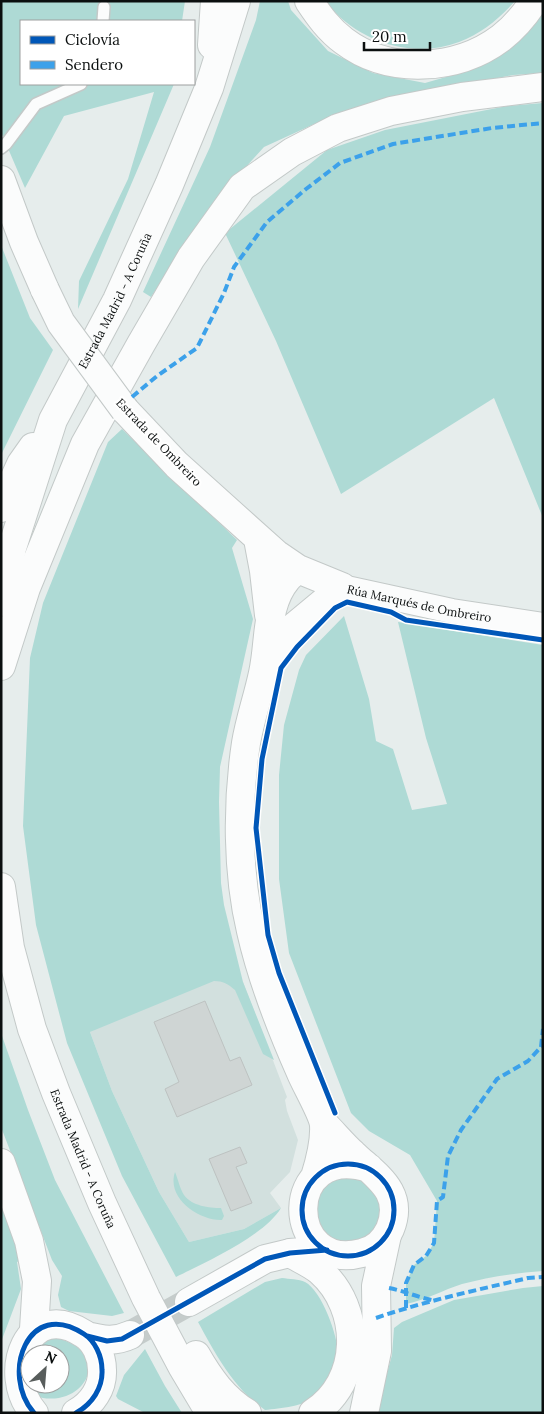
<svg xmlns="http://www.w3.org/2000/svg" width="544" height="1414" font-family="Lora,serif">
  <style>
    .built { fill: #d2e0de }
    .green { fill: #aedad5; fill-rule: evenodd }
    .building { fill: #cfd5d4; stroke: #bdc2c1 }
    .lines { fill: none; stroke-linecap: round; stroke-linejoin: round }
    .tertiary-tunnel { stroke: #c5cccb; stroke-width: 28; stroke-dasharray: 28 14; stroke-linecap: butt }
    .service-casing { stroke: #c3c9c8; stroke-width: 14 }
    .minor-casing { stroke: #c3c9c8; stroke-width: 26 }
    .tertiary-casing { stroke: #c3c9c8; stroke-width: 30 }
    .trunk-casing { stroke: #c3c9c8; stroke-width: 30 }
    .service { stroke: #fbfcfc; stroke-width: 11 }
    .minor { stroke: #fbfcfc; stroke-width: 24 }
    .tertiary { stroke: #fbfcfc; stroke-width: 28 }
    .trunk { stroke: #fbfcfc; stroke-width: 28 }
    .tertiary-bridge-casing { stroke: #c3c9c8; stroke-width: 30; stroke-linecap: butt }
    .tertiary-bridge { stroke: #fbfcfc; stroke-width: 28 }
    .quiet { stroke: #3ca1ea; stroke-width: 4; stroke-dasharray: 8 4; stroke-linecap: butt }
    .cycleway-casing { stroke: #fff; stroke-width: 8 }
    .cycleway { stroke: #0057b8; stroke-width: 5 }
    .labels { text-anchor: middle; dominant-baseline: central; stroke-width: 4.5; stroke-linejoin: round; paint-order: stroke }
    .street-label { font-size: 12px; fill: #0b0f0f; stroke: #fff }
  </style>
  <rect width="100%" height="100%" fill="#e6edec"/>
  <path class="built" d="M199 970 243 982 287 1097 285 1100 287 1111 298 1140 290 1172 270 1193 281 1208 244 1229 189 1242 159 1192 112 1091 90 1032Z"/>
  <path class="green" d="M1 1H185L182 21H21V84H174L78 309 79 281 128 179 154 92 64 116 25 188 1 132Z
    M260 1H288L291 10 328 51 373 73 425 83 474 69 519 41 543 9V73L513 75 410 96 323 120 264 147 209 208 151 297 143 292 210 147 256 20Z
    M325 1H515C500 18 481 34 459 42 411 60 356 41 325 1Z
    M543 103V518L494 398 341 494 276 341 225 233 327 150 385 130 507 106Z
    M1 245 30 318 53 350 1 455Z
    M122 429 237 540 232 548 253 619 220 767 219 802 221 883 224 905 243 982 274 1060 263 1054 235 990C228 984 223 981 214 981L90 1032 112 1091 159 1192 189 1242 244 1229 281 1208C264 1236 206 1262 176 1277L122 1176 67 1043 36 925 23 826 30 658 43 603 108 442Z
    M344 616 369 699 376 741 393 749 412 810 447 804 426 738 398 622 543 645V1271C515 1273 488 1277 462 1284 443 1290 426 1300 406 1304V1283L414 1265 426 1256 434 1243 437 1201 410 1155 369 1131 351 1113 289 953 279 879V775L284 725 299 670 306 655Z
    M1 1033 28 1110 55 1180 124 1313 112 1316 69 1311 61 1307 58 1295 62 1276 52 1260 1 1127Z
    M175 1172C178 1179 180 1189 184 1195 192 1206 209 1208 221 1208L224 1216 222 1220C199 1221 166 1198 175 1172Z
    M340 1176H361L382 1195 379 1231 352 1245 330 1239 317 1221V1199L322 1189Z
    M1 1197 23 1259 17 1262 21 1289 1 1342Z
    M282 1278C289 1279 299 1279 305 1282 322 1291 338 1336 338 1354 337 1369 327 1385 317 1395 304 1407 281 1408 265 1410 234 1389 216 1355 198 1322L265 1282Z
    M543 1286V1413H376L392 1355 394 1328 402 1322 454 1300 523 1288Z
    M56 1338C117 1352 83 1414 32 1395L25 1358 43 1340ZM30 1354H60V1384H30Z
    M145 1349 165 1386 182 1413H145L118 1399 116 1396 124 1375Z"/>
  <path class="building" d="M205 1001 230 1061 240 1057 252 1085 177 1117 165 1089 179 1082 154 1022Z
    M240 1147 247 1163 236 1167 252 1203 231 1211 209 1159Z"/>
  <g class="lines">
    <path class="tertiary-tunnel" d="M130 1335 189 1302"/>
    <defs>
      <path id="service" d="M103 21 104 7
        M1 148 6 144 36 104 81 84"/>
      <g id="minor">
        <path id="s1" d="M342 587 452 611 543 625"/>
      </g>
      <path id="tertiary" d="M1 180 24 242 45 290
        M125 410 177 465 276 554 298 569 342 587
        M258 539 264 571 269 615
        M298 569C295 572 290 575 287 579 265 605 270 642 263 673 258 697 250 719 246 743 237 803 237 872 251 931 262 980 281 1028 301 1073 306 1085 323 1114 324 1125 325 1142 320 1161 315 1177
        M266 667 295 626 342 587
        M324 1124C334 1134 343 1145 353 1154 376 1176 405 1192 390 1229 385 1240 375 1250 362 1253 284 1274 281 1141 369 1168
        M189 1302 265 1259 290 1253 313 1251
        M87 1336C103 1340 115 1342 130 1335
        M34 1413C0 1374 28 1297 84 1334 95 1341 102 1356 102 1370 103 1388 92 1404 76 1413"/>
      <g id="trunk">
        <path d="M309 1C319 16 329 30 344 41 389 75 457 71 501 38 514 28 525 15 534 1"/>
        <path d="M212 45 215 1"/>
        <path d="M1 508 21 464 33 447"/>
        <path id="s2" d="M1 602 12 548 53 420 117 300 169 185 209 88 236 1"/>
        <path d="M1 666 26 588 85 444 141 344 191 258 242 187 292 152 338 128 391 111 462 97 543 87"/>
        <path id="s3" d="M1 887 10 948 32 1029 56 1093 102 1203 146 1298 182 1366 210 1413"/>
        <path d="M1 1163 29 1241 37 1281 34 1329"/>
        <path d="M290 1253C300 1259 312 1264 320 1271 363 1309 362 1382 313 1413"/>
        <path d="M196 1355C209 1378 224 1399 247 1413"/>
        <path d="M364 1413 377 1351 376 1286 387 1235"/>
      </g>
    </defs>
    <use href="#service" class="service-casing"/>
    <use href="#minor" class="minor-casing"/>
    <use href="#tertiary" class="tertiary-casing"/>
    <use href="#trunk" class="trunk-casing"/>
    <use href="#service" class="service"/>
    <use href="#minor" class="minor"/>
    <use href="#tertiary" class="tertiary"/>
    <use href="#trunk" class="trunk"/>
    <defs>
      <path id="tertiary-bridge" d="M45 290 61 323 125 410"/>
    </defs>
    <use href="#tertiary-bridge" class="tertiary-bridge-casing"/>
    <use href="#tertiary-bridge" class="tertiary-bridge"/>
    <path class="quiet" d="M132 397 157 376 197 348 224 293 234 267 267 222 306 189 340 163 393 144 492 128 543 123
      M389 1288C404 1291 417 1297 432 1300
      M406 1308V1283L414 1265 426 1256 434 1243 437 1201 443 1197 448 1156 461 1130 497 1079 528 1061 541 1047 543 1029
      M376 1318C425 1301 477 1290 528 1278L543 1277"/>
    <defs>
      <path id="cycleway" d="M335 1113 279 973 268 935 256 828 262 759 281 668 297 647 335 608 347 602 391 612 406 620 543 640
        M302 1210a46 46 0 1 1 92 0a46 46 0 1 1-92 0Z
        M87 1336 107 1341 122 1339 265 1259 290 1253 327 1250
        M34 1413C0 1374 28 1297 84 1334 95 1341 102 1356 102 1370 103 1388 92 1404 76 1413"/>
    </defs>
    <use href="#cycleway" class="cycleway-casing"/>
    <use href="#cycleway" class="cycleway"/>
  </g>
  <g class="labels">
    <g class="street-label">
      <text stroke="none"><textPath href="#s2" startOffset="324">Estrada Madrid - A Coruña</textPath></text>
      <text transform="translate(159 442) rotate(46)">Estrada de Ombreiro</text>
      <text stroke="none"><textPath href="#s1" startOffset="79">Rúa Marqués de Ombreiro</textPath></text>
      <text stroke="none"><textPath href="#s3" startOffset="285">Estrada Madrid - A Coruña</textPath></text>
    </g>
  </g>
  <rect width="544" height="1414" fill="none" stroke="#0b0f0f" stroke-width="5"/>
  <rect x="20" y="20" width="175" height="65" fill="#ffffff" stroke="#9d9f9f"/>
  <rect x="30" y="36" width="25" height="8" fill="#0057b8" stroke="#9d9f9f"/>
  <text x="65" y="45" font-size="15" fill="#0b0f0f">Ciclovía</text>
  <rect x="30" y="61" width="25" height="8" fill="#3ca1ea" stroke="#9d9f9f"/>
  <text x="65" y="70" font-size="15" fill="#0b0f0f">Sendero</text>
  <g transform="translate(45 1369) rotate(26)"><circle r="24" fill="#ffffff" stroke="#9d9f9f"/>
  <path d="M0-4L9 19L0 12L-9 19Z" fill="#585d5c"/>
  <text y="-8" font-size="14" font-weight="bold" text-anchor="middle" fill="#0b0f0f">N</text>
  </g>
  <path d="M364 42v8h66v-8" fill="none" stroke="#0b0f0f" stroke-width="2.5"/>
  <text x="372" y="42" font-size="15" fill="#0b0f0f" stroke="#ffffff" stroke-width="4" paint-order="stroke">20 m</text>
</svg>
